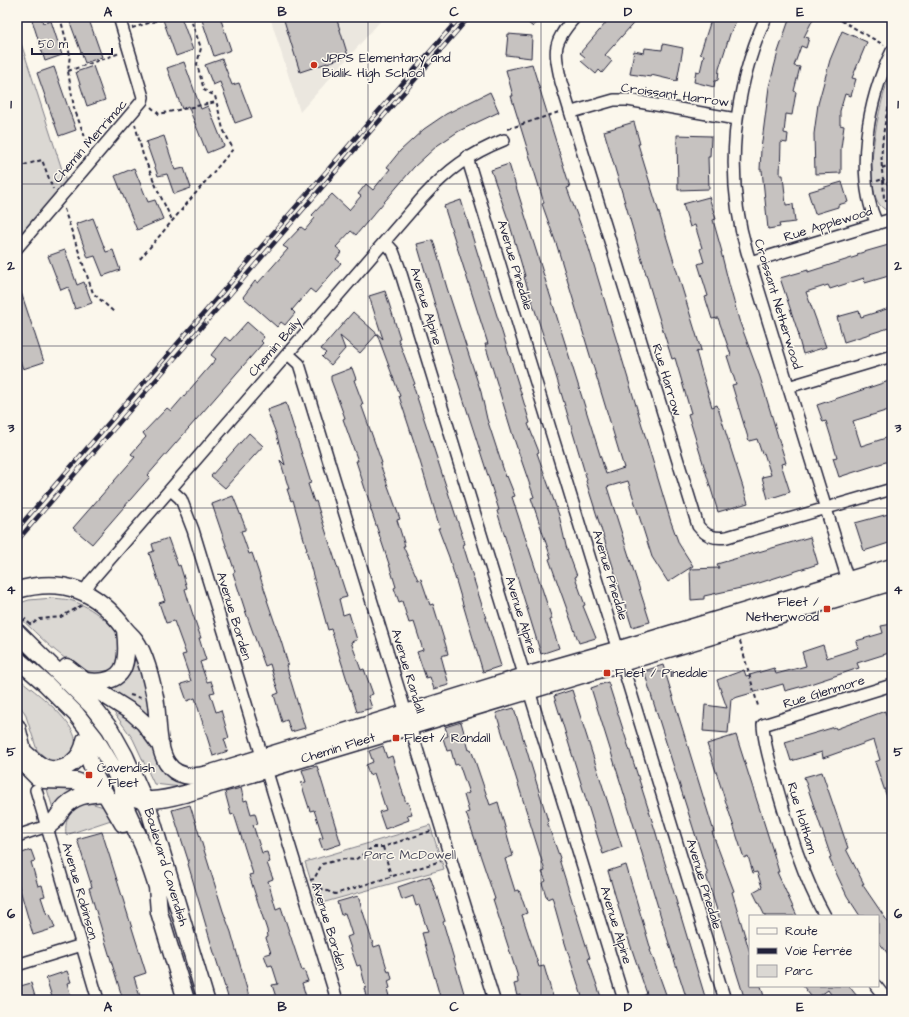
<svg xmlns="http://www.w3.org/2000/svg" width="909" height="1017" font-family="'Architects Daughter',sans-serif">
  <style>
    .built { fill: #ebe7df }
    .green { fill: #dbd8d3; stroke: #7e7d87 }
    .building { fill: #c6c2c0; stroke: #22223b }
    .lines { fill: none; stroke-linecap: round; stroke-linejoin: round }
    .minor-casing { stroke: #22223b; stroke-width: 14 }
    .secondary-casing { stroke: #22223b; stroke-width: 19 }
    .path { stroke: #22223b; stroke-width: 2; stroke-dasharray: 4 3; stroke-linecap: butt }
    .minor { stroke: #fbf7ec; stroke-width: 11 }
    .secondary { stroke: #fbf7ec; stroke-width: 16 }
    .rail-casing { stroke: #22223b; stroke-width: 4.5 }
    .rail { stroke: #fbf7ec; stroke-width: 3; stroke-dasharray: 9; stroke-linecap: butt }
    .grid { fill: none; stroke: #22223b; stroke-width: 1; stroke-opacity: 0.55 }
    .poi-dot { fill: #c8321e; stroke: #fbf7ec; stroke-width: 1.5 }
    .labels { text-anchor: middle; dominant-baseline: central; stroke-width: 3; stroke-linejoin: round; paint-order: stroke }
    .poi-label { font-size: 13px; fill: #22223b; stroke: #fbf7ec; text-anchor: start }
    .street-label { font-size: 13px; fill: #22223b; stroke: #fbf7ec }
    .park-label { font-size: 13px; fill: #505061; stroke: #fbf7ec }
    .neatline { fill: none; stroke: #22223b; stroke-width: 1.5 }
    .grid-label { font-size: 13px; text-anchor: middle; font-weight: bold; fill: #22223b }
  </style>
  <rect width="100%" height="100%" fill="#fbf7ec"/>
  <filter id="ink" filterUnits="userSpaceOnUse"><feTurbulence type="fractalNoise" baseFrequency=".025" numOctaves="2"/><feDisplacementMap in="SourceGraphic" scale="8" xChannelSelector="R" yChannelSelector="G"/><feConvolveMatrix kernelMatrix="1 2 1 2 8 2 1 2 1" color-interpolation-filters="sRGB"/></filter>
  <g filter="url(#ink)">
    <path class="built" d="M270 17H384L300 112Z"/>
    <path class="green" d="M17 31 68 188 17 245Z
      M892 70V211H890C854 205 881 93 892 70Z
      M53 598C61 599 70 599 78 603 92 608 122 630 123 647 123 654 120 662 119 668 114 670 107 674 102 674 73 674 37 633 17 615V604L29 600Z
      M134 653 142 674 153 723 105 687Z
      M17 677C32 690 92 731 71 753 65 760 59 762 49 761L37 750 25 713 17 702Z
      M110 707 146 732 161 764 205 781 181 787 154 784 133 739Z
      M46 786H80L55 815Z
      M90 803 104 807 114 819 66 835C64 817 72 805 90 803Z
      M430 825 444 869 318 904 305 862Z"/>
    <path class="building" d="M31 17H41L43 23 51 21 62 55 45 61Z
      M68 17H88L102 57 85 63Z
      M162 17H181L193 50 176 56Z
      M201 17H220L231 50 214 56Z
      M283 17H336L348 56 300 72Z
      M521 17H541L533 27Z
      M611 17H639L605 55 612 61 602 73 599 70 596 74 581 61 585 57 580 53Z
      M712 17H738L730 34 719 69 718 80 715 81 714 87 694 82 696 71 700 72 704 55 700 54Z
      M790 17H814L804 37 809 38 806 48 801 46 794 66 800 67 794 91 796 92 792 115 786 114 784 133 788 134 787 143 781 142 780 175H783L786 205 793 204 795 222 779 224 780 227 768 229 762 170H760L761 149 769 87 778 52Z
      M842 31 867 42 852 78 856 79 851 96 845 94 840 111V125L844 126 841 148V173L815 174 814 134 818 104 830 60Z
      M508 34 532 36 531 58 506 55Z
      M663 44 683 48 677 81 651 75V77L630 74 634 51 644 53 645 48 662 50Z
      M222 59 232 85 239 83 252 117 235 123 220 82 213 85 205 65Z
      M184 62 201 109 208 106 224 146 207 153 188 106 182 109 167 68Z
      M532 64 570 187 567 188 587 242 671 522 679 544 693 566 668 582 652 557 628 481 607 487 650 622 632 627 586 481 587 480 551 359 524 277 525 276 509 222 491 170 509 164 606 474 624 468 557 246 542 204 544 203 511 96H513L506 70Z
      M93 66 105 100 87 106 76 72Z
      M54 67 76 130 59 136 37 73Z
      M490 92 499 112 459 131 438 145 414 167 356 235 351 231 336 247 342 252 336 259 341 263 315 293 310 289 292 310 295 313 285 325 281 322 277 327 243 297 255 281 258 283 288 249 283 246 301 227 305 230 315 218 312 215 332 194 349 210 361 196 358 194 366 184 373 190 390 169 387 167 400 151 424 129 446 114Z
      M634 122 640 144H638L701 350 696 352 712 407 717 405 748 503 718 512 688 414 691 413 675 358 672 359 656 308 604 131Z
      M677 135 711 136 710 157H708L709 189 678 190Z
      M164 136 175 170 184 168 191 188 174 194 167 174 158 176 146 142Z
      M134 168 148 202 155 200 163 219 137 230 115 176Z
      M842 182 848 202 838 205V207L815 214 808 192Z
      M709 197 716 219 713 220 722 252H721L729 284 739 320 760 377 786 463 781 464 790 492 768 499 762 477 771 475 764 453 762 454 757 439 749 441 732 385 736 384 727 356 731 355 718 318 712 319 705 297 708 296 698 264 704 262 700 249 702 248 695 225 690 227 683 204Z
      M461 200 521 393 530 423 528 424 539 452 537 453 559 515 566 546 577 576 575 577 585 605 583 606 596 638 579 643 549 559 551 558 531 498 534 497 513 436 485 344H488L444 206Z
      M93 218 106 252 113 250 120 270 103 276 95 256 88 258 76 224Z
      M433 240 447 288 481 392 487 419 506 477 507 476 515 496 512 497 552 619 550 620 559 648 541 654 497 511 499 510 456 376 417 244Z
      M892 244V275L865 283 864 278 830 289 828 285 806 292 826 347 803 354 798 336 799 335 780 278 808 270V272L858 256 857 254Z
      M65 250 77 285 84 282 92 303 75 309 68 287 61 290 48 256Z
      M17 286H19L44 362 23 369 17 352Z
      M385 291 400 338 398 339 415 384 413 385 465 544 463 545 501 666 483 672 449 557 438 528H440L416 448 399 396H400L377 334 360 353 340 336 345 349 331 365 322 357 326 353 321 349 353 312 383 339 369 296Z
      M890 308 892 316V327L844 342 837 317 859 311 861 317Z
      M247 322 264 337 261 341 263 343 148 475 150 477 92 544 73 528 135 457 131 454 146 437 143 433 167 408 171 411 216 359 211 355 225 337 230 341Z
      M352 368 356 379 354 380 363 404H361L382 463 380 464 400 519 397 520 405 546H403L418 580 421 579 430 605 433 604 446 646 448 654 441 656 449 685 434 689 430 677 426 678 417 652 423 650 414 622 409 623 402 601 399 602 394 588 396 587 389 564 370 507H371L356 461H358L343 419 345 418 331 380V376Z
      M892 380V409L853 421 861 446 892 436V460L839 477 833 458 837 457 826 421 823 422 817 405Z
      M286 403 311 483 308 484 314 502 316 501 347 597 339 599 343 615 349 613 357 640 351 642 361 670 364 669 373 694 368 696 372 708 357 712 331 629 328 630 306 550H307L293 500 291 501 287 489H289L280 460 285 465 277 436 267 410Z
      M249 433 263 446 225 488 211 476Z
      M233 496 245 526V530L241 531 249 554 252 553 268 600H267L281 641 288 664 286 665 305 728 291 732 287 720 282 722 274 695 279 693 275 681 270 664 265 666 246 613 233 573 235 572 212 504Z
      M892 513V542L864 551 855 523Z
      M810 537 818 564 750 586 704 596V599L691 600 690 569 719 568 717 564Z
      M168 538 178 566 180 565 187 588 185 589 192 612 201 638H199L206 660 200 662 207 682 211 681 215 692 210 693 216 712 221 710 229 738 224 739 228 751 213 756 195 698 187 701 181 684 191 681 182 655 186 654 174 621 166 623 159 603 165 601 149 553 154 551 152 544Z
      M892 624V652L857 663 859 668 807 685 785 691 783 684 731 699 728 733 703 731 705 705 727 708 717 680 744 670 746 676 774 668 776 674 806 666 802 652 823 645 827 658 858 648 856 641 883 633 881 626Z
      M663 665 714 832H712L734 891 732 892 750 953V986H761L765 1000H745L706 875H708L653 701 644 671Z
      M608 682 655 830 706 1000H687L666 934 630 813 591 688Z
      M572 690 622 847 603 854 554 696Z
      M514 708 548 821 547 822 560 858 559 859 590 958 588 959 602 1000H583L564 940 552 897 547 899 542 883 546 881 542 872 545 871 496 713Z
      M885 711 892 735V806H890L875 762 880 760 874 740 823 758 822 752 791 761 785 742 835 727 836 729Z
      M461 722 469 750 471 749 490 805 498 802 513 856 505 859 515 891 519 890 527 913 522 915 539 967 544 966 553 997 543 1000H522L520 995 517 996 514 984 518 983 517 974 493 899H495L466 813 469 812 464 795 469 793 459 764 455 765 451 750 447 751 443 738 448 736 445 727Z
      M736 735 772 848 779 872H777L797 916H765L753 892 762 887 757 872 753 873 748 856 744 858 707 744Z
      M383 746 387 758 392 756 406 803 408 802 412 814 407 815 409 820 385 829 379 812 386 810 374 773 369 775 366 765 373 762 369 751Z
      M317 766 341 844 323 850 319 839 323 838 318 822 314 810 310 811 301 783 306 782 302 770Z
      M822 772 848 848 846 849 864 884H862L892 928V959L878 941V916H860L847 896 829 858 831 857 804 777Z
      M241 788 244 801 247 800 251 814 255 813 258 824 253 825 262 853 267 852 270 862 267 863 273 879 268 881 276 909 281 907 302 971 304 970 308 981 302 983 307 1000H277L272 985 278 984 272 965 268 966 264 955 271 953 266 938 268 937 267 930 249 875 253 874 234 814 231 815 225 792Z
      M190 805 223 911 231 932 250 1000H229L211 943 188 864 189 863 172 810Z
      M102 832 146 973 134 977 141 1000H123L89 888 92 887 77 839Z
      M31 850 35 861 31 862 38 886 42 885 45 896 41 897 47 915 50 914 55 928 33 935 17 879V860L20 859 19 854Z
      M626 865 651 950H650L668 1000H633L647 994 626 932 608 871Z
      M430 876 445 921 443 922 466 1000H441L422 933 428 932 419 905 416 906 413 896 402 900 398 887Z
      M358 896 374 947 380 945 388 972 390 971 392 979 388 981 390 988 387 989 390 1000H367L364 988H366L360 965 357 966 347 937 352 935 345 913 341 915 337 902Z
      M67 971 71 982 67 983 72 1000H53L46 978Z
      M31 983 36 1000H17V987Z
      M803 986H849L860 1000H835L828 990 814 1000Z"/>
    <g class="lines">
      <defs>
        <path id="minor" d="M575 17C552 43 554 49 561 82L698 526C706 536 714 539 727 537L892 489
          M766 17C733 90 724 175 747 252L850 587
          M572 112 614 100H628L736 119
          M467 157 725 1000
          M877 224C854 174 868 99 892 51
          M385 242 393 251 399 267 624 1000
          M17 248 142 101 143 97 119 17
          M750 262 892 219
          M288 354 299 364 494 1000
          M788 387 892 356
          M171 490 181 499 193 530 262 756
          M84 592 91 581 423 197C448 170 469 154 504 140
          M266 769 337 1000
          M36 790 98 1000
          M17 836 47 826
          M825 916C802 875 789 829 776 784 771 765 764 745 763 725L892 685
          M17 965 82 945
          M876 986 887 1000"/>
        <path id="secondary" d="M17 590C63 577 97 590 125 629 128 633 132 636 135 640 146 655 151 679 155 697 159 718 156 745 167 763 176 777 193 778 208 774L525 676 627 647 892 567
          M17 632 92 706 110 729 125 756 150 813 206 1000
          M17 659 46 684 76 714 95 738 112 766 123 789V802L143 846 152 872 157 887 159 912 186 1000
          M67 667 98 691 133 713 144 723 161 746
          M85 681C126 686 129 664 125 630
          M17 727 27 767 37 777 44 780 76 781 105 793
          M84 745 96 778 123 824
          M25 753C31 758 38 765 46 768 65 774 82 759 85 740
          M123 789C135 808 169 798 188 793L892 582
          M47 826C55 823 57 817 62 810 73 795 88 794 105 793"/>
      </defs>
      <use href="#minor" class="minor-casing"/>
      <use href="#secondary" class="secondary-casing"/>
      <path class="path" d="M60 17 70 55 68 71 74 108 89 148
        M835 17 884 45
        M132 28 169 17
        M68 71 120 53
        M892 94C884 122 879 151 883 179L892 188
        M151 107 159 114 216 102
        M135 124 143 155 159 193 172 220
        M508 129 559 112
        M17 167 42 160 53 189
        M882 168 892 164
        M877 181 883 179 884 200H892
        M64 209 93 293 115 313
        M140 259 233 149 223 129 215 96 204 90 197 64 201 48 190 17
        M23 621 25 619 31 625 39 619 61 617 82 605
        M740 641 758 706
        M130 695 141 698
        M383 847 391 876
        M310 880 314 879 322 864 343 859 355 860 373 847H383L431 831
        M313 887H317L335 894 441 861"/>
      <use href="#minor" class="minor"/>
      <use href="#secondary" class="secondary"/>
      <defs>
        <path id="rail" d="M17 529 460 17
          M17 541 469 17"/>
      </defs>
      <use href="#rail" class="rail-casing"/>
      <use href="#rail" class="rail"/>
    </g>
  </g>
  <path class="grid" d="M195 17V1000M368 17V1000M541 17V1000M714 17V1000M17 184H892M17 346H892M17 508H892M17 671H892M17 833H892"/>
  <g class="poi-dot">
    <circle cx="314" cy="65" r="4"/>
    <rect x="823" y="605" width="8" height="8" rx="2"/>
    <rect x="603" y="669" width="8" height="8" rx="2"/>
    <rect x="392" y="734" width="8" height="8" rx="2"/>
    <rect x="85" y="771" width="8" height="8" rx="2"/>
  </g>
  <g class="labels">
    <g class="poi-label">
      <text x="322" y="58">JPPS Elementary and<tspan x="322" dy="15">Bialik High School</tspan></text>
      <text x="819" y="602" text-anchor="end">Fleet /<tspan x="819" dy="15">Netherwood</tspan></text>
      <text x="615" y="673">Fleet / Pinedale</text>
      <text x="404" y="738">Fleet / Randall</text>
      <text x="97" y="768">Cavendish<tspan x="97" dy="15">/ Fleet</tspan></text>
    </g>
    <g class="street-label">
      <text transform="translate(675 95) rotate(8)">Croissant Harrow</text>
      <text transform="translate(90 141) rotate(-49)">Chemin Merrimac</text>
      <text transform="translate(828 224) rotate(-17)">Rue Applewood</text>
      <text transform="translate(515 265) rotate(73)">Avenue Pinedale</text>
      <text transform="translate(778 304) rotate(73)">Croissant Netherwood</text>
      <text transform="translate(426 306) rotate(73)">Avenue Alpine</text>
      <text transform="translate(275 347) rotate(-49)">Chemin Baily</text>
      <text transform="translate(667 380) rotate(73)">Rue Harrow</text>
      <text transform="translate(610 575) rotate(73)">Avenue Pinedale</text>
      <text transform="translate(521 615) rotate(73)">Avenue Alpine</text>
      <text transform="translate(234 616) rotate(73)">Avenue Borden</text>
      <text transform="translate(408 671) rotate(73)">Avenue Randall</text>
      <text transform="translate(824 692) rotate(-17)">Rue Glenmore</text>
      <text transform="translate(338 748) rotate(-17)">Chemin Fleet</text>
      <text transform="translate(802 818) rotate(73)">Rue Holtham</text>
      <text transform="translate(166 867) rotate(73)">Boulevard Cavendish</text>
      <text transform="translate(704 884) rotate(73)">Avenue Pinedale</text>
      <text transform="translate(80 891) rotate(74)">Avenue Robinson</text>
      <text transform="translate(616 925) rotate(73)">Avenue Alpine</text>
      <text transform="translate(329 926) rotate(73)">Avenue Borden</text>
    </g>
    <g class="park-label">
      <text x="410" y="855">Parc McDowell</text>
    </g>
  </g>
  <rect width="909" height="1017" fill="none" stroke="#fbf7ec" stroke-width="44"/>
  <rect x="749" y="915" width="130" height="72" fill="#fbf7ec" stroke="#a4a2a5"/>
  <rect x="757" y="928" width="20" height="6" fill="#fbf7ec" stroke="#a4a2a5"/>
  <text x="785" y="935" font-size="12" fill="#22223b">Route</text>
  <rect x="757" y="948" width="20" height="6" fill="#22223b" stroke="#a4a2a5"/>
  <text x="785" y="955" font-size="12" fill="#22223b">Voie ferrée</text>
  <rect x="757" y="965" width="20" height="12" fill="#dbd8d3" stroke="#a4a2a5"/>
  <text x="785" y="975" font-size="12" fill="#22223b">Parc</text>
  <path d="M32 48v6h80v-6" fill="none" stroke="#22223b" stroke-width="2"/>
  <text x="38" y="48" font-size="12" fill="#22223b" stroke="#fbf7ec" stroke-width="3" paint-order="stroke">50 m</text>
  <rect x="22" y="22" width="865" height="973" class="neatline"/>
  <g class="grid-label">
    <text x="108" y="16">A</text>
    <text x="282" y="16">B</text>
    <text x="454" y="16">C</text>
    <text x="628" y="16">D</text>
    <text x="800" y="16">E</text>
    <text x="11" y="108">1</text>
    <text x="898" y="108">1</text>
    <text x="11" y="270">2</text>
    <text x="898" y="270">2</text>
    <text x="11" y="432">3</text>
    <text x="898" y="432">3</text>
    <text x="11" y="594">4</text>
    <text x="898" y="594">4</text>
    <text x="11" y="756">5</text>
    <text x="898" y="756">5</text>
    <text x="11" y="918">6</text>
    <text x="898" y="918">6</text>
    <text x="108" y="1011">A</text>
    <text x="282" y="1011">B</text>
    <text x="454" y="1011">C</text>
    <text x="628" y="1011">D</text>
    <text x="800" y="1011">E</text>
  </g>
</svg>
